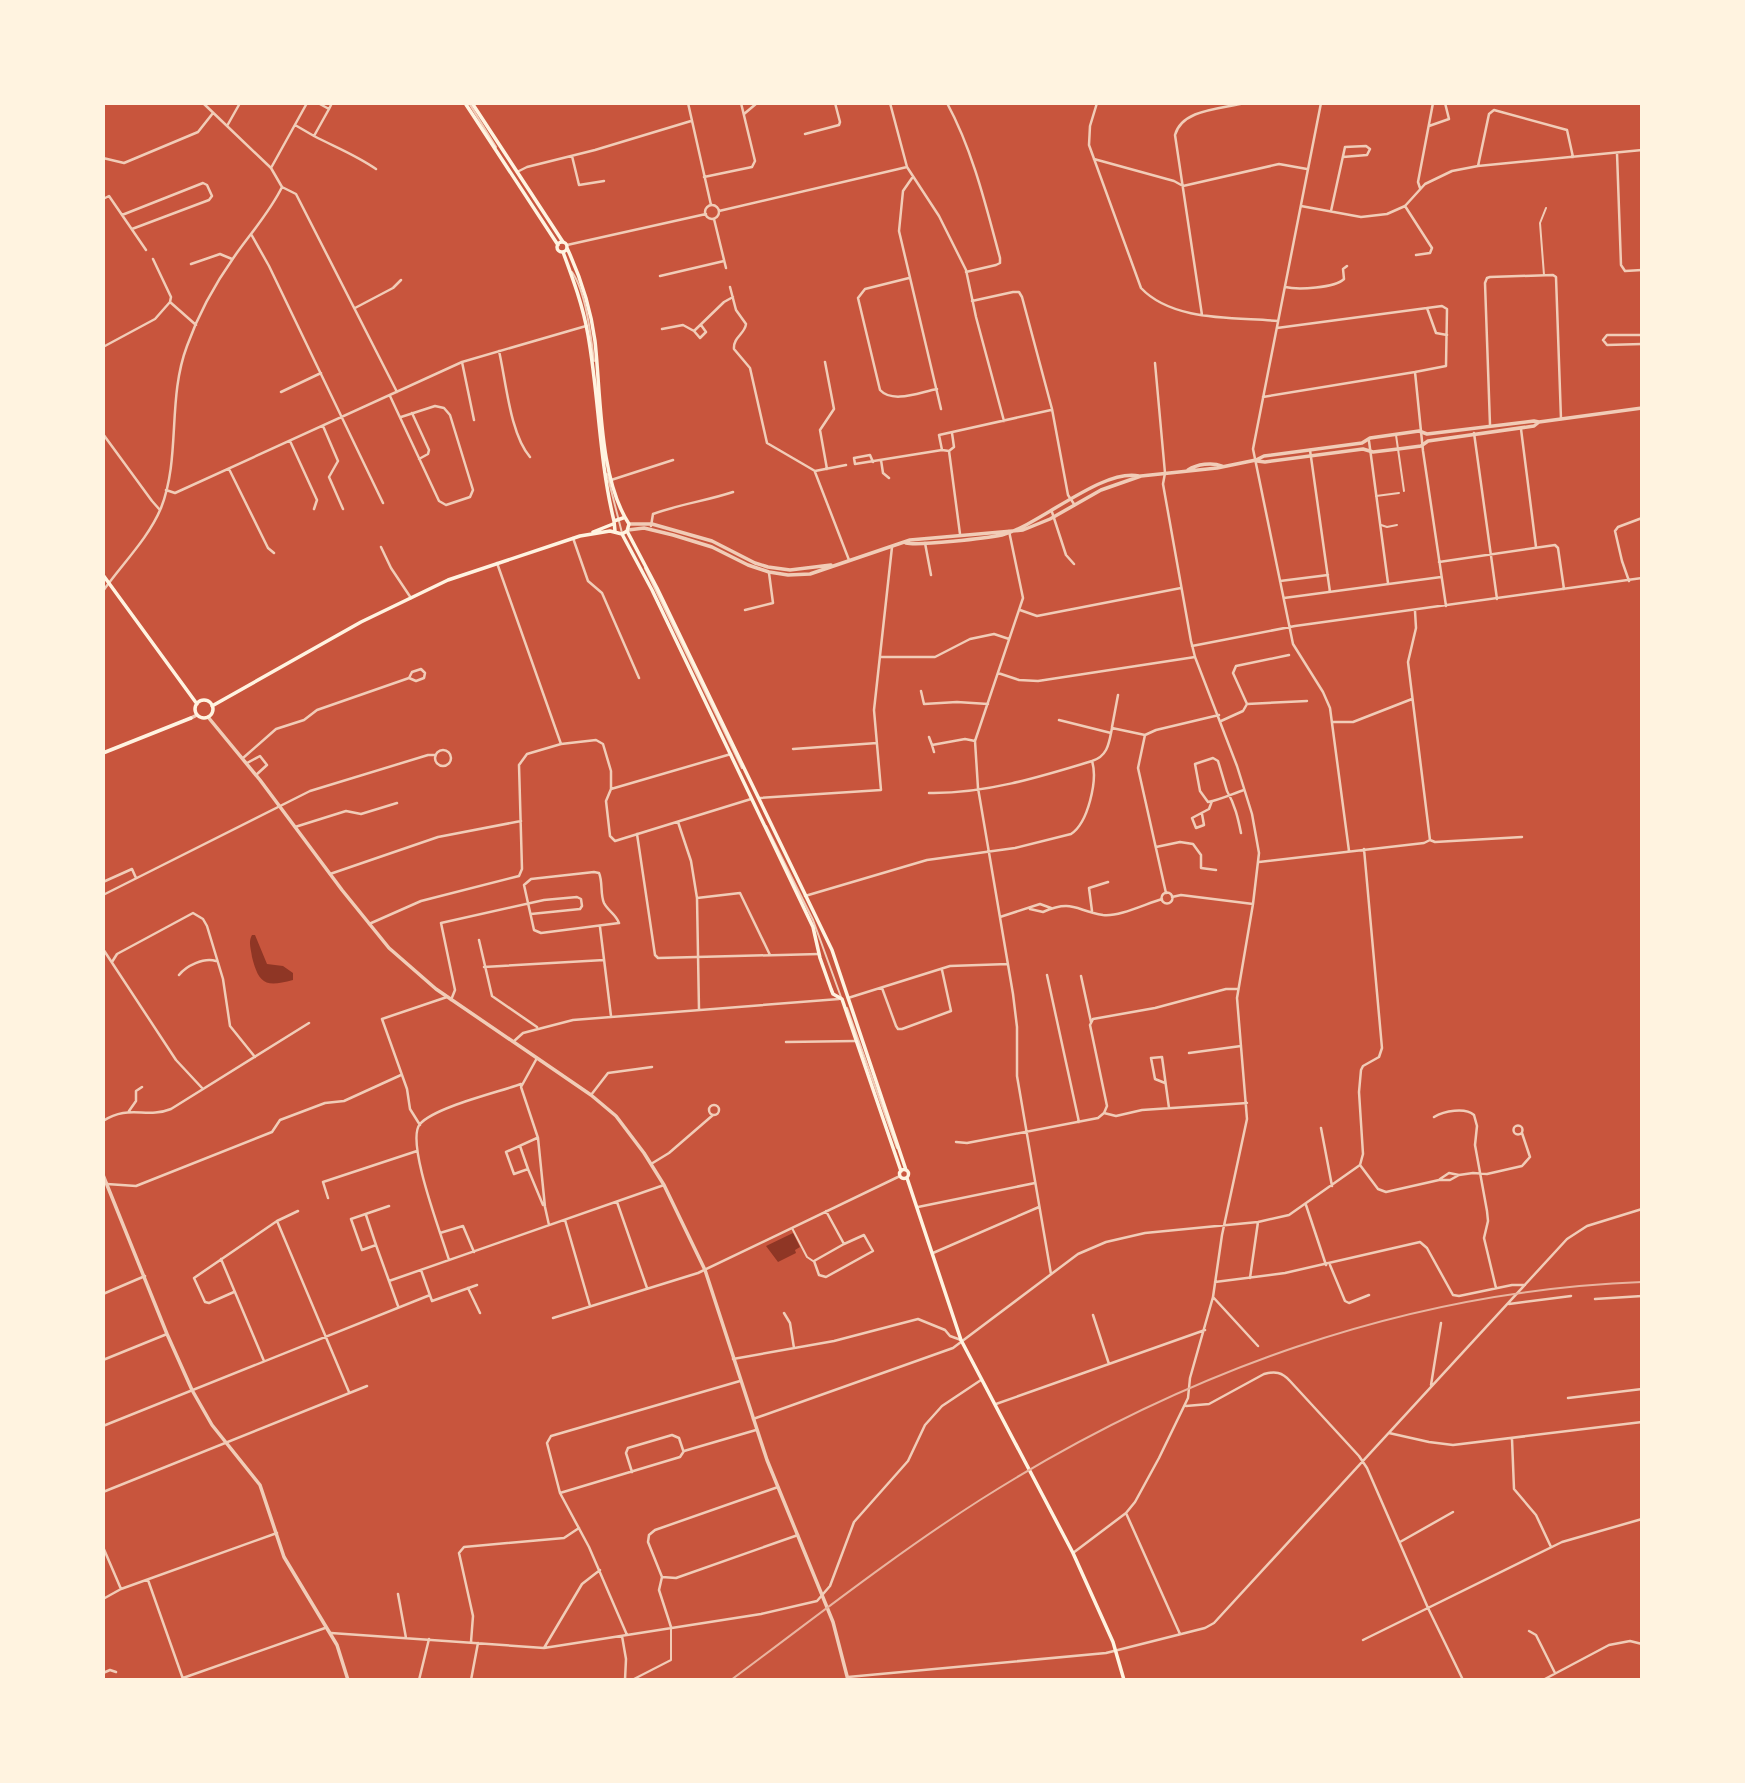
<svg xmlns="http://www.w3.org/2000/svg" width="1745" height="1783" font-family="Montserrat,sans-serif">
  <style>
    .water { fill: #8f3625 }
    .lines { fill: none; stroke-linecap: round; stroke-linejoin: round }
    .service { stroke: #f1ccb7; stroke-width: 2 }
    .pedestrian { stroke: #f1ccb7; stroke-width: 2 }
    .minor { stroke: #f1ccb7; stroke-width: 2.5 }
    .tertiary { stroke: #f1ccb7; stroke-width: 3.5 }
    .secondary { stroke: #fff3e0; stroke-width: 3.5 }
    .rail { stroke: #e9b49f; stroke-width: 2 }
  </style>
  <rect width="100%" height="100%" fill="#c8553d"/>
  <path class="water" d="M252 935H255L267 964 283 966 293 973V980C266 987 259 985 252 957 251 949 248 942 252 935Z
    M793 1233 800 1247 795 1250 796 1253 778 1262 766 1246Z"/>
  <g class="lines">
    <path class="service" d="M469 103 496 147
      M572 272C586 292 591 336 594 361
      M607 474 622 533
      M645 568 742 768
      M766 826 813 920 841 997
      M847 1008 897 1148
      M792 1228 807 1257 813 1261
      M632 1680 671 1660V1628"/>
    <path class="pedestrian" d="M1544 275 1540 223 1546 208
      M1396 435 1404 491
      M1376 496 1399 493
      M1381 525 1387 527 1397 525"/>
    <path class="minor" d="M203 103 271 168 282 187
      M318 103 329 109 332 103
      M688 103 711 205
      M890 103 907 167 939 216 966 270 976 317 1004 421
      M947 103C973 151 986 206 1000 258V263L996 265 966 272
      M1097 103 1090 126 1089 145 1141 288C1173 322 1235 317 1278 321
      M1321 103 1253 449 1293 644 1323 692 1330 708 1349 851
      M744 114 757 103
      M295 125 314 136 329 109
      M227 126 240 103
      M1429 126 1449 119 1445 103
      M805 134 839 125 840 122 835 103
      M314 136C335 147 356 155 376 169
      M1617 153 1621 265 1625 271 1642 270
      M572 156 579 185 604 181
      M103 158 124 163 198 132 213 113
      M1094 159 1174 181 1183 186 1279 164 1307 169
      M1478 166 1489 114 1494 110 1567 130 1573 157
      M271 168 307 103
      M517 172 527 167 595 150 691 121
      M704 177 752 167 755 161 741 103
      M912 178 903 191 899 231 941 409
      M282 187 296 194 397 392
      M1420 188 1418 182 1433 103
      M103 199 109 196 146 250
      M705 212a7 7 0 1 1 14 0a7 7 0 1 1-14 0Z
      M1301 206 1361 217 1387 214 1405 206 1425 184 1452 171 1478 166 1642 150
      M1405 206 1432 248 1430 253 1416 255
      M719 211 907 167
      M1331 211 1345 147 1366 146 1370 149 1367 155 1343 157
      M122 215 203 183 207 185 212 196 209 200 132 229
      M714 219 726 268
      M251 234 269 266 383 503
      M567 245 706 214
      M153 259 171 297 170 302 196 325
      M191 264 220 254 232 259
      M660 276 724 261
      M909 278 865 289 858 298 880 390C893 404 920 392 937 389
      M730 287 736 310 746 324C745 334 733 337 734 349L750 368 767 443 815 471
      M1285 287C1298 290 1335 288 1344 279L1343 269 1347 266
      M972 301 1013 292H1019L1022 297 1052 409 1068 495 1074 504
      M355 308 393 288 401 280
      M1427 308 1436 333 1447 335
      M1202 315 1175 135C1182 109 1221 109 1244 103
      M1277 328 1442 306 1447 309 1446 366 1415 372 1423 451 1446 606
      M662 329 683 325 694 331 724 302 733 297
      M694 331 700 338 706 332 701 325
      M1642 335H1607L1603 340 1607 345 1642 344
      M103 347 155 319 170 302
      M499 351C506 381 510 434 530 457
      M462 362 474 420
      M825 362 834 409 820 430 827 469
      M281 392 321 373
      M390 396 439 501 446 505 470 497 473 490 450 415 444 408 435 406 401 417
      M1263 397 1415 372
      M412 413 429 450 428 454 419 459
      M1490 425 1485 283 1487 278 1490 277 1553 275 1556 277 1561 419
      M323 426 338 461 329 477 343 509
      M1521 429 1536 547
      M1474 433 1497 599
      M103 434 152 501 160 510
      M290 441 317 500 314 509
      M1369 441 1388 583
      M942 450 939 435 1051 410
      M942 450 949 451 960 534
      M1310 450 1330 592
      M949 451 954 447 952 433
      M881 460 883 473 889 478
      M873 462 870 455 854 458 855 464 942 450
      M229 469 268 548 274 553
      M815 471 846 465
      M815 472 849 560
      M608 481 673 460
      M166 490 175 493 462 362 586 326
      M1052 512 1066 555 1074 564
      M651 526 653 514C680 504 706 501 733 492
      M1009 531 1023 598 975 741 978 788 1013 994 1017 1027V1076L1051 1274
      M573 538 588 581 602 593 639 678
      M925 543 931 575
      M381 547 391 568 411 598
      M1439 562 1555 545 1558 548 1564 589
      M497 563 561 744 596 740 603 744 611 771V789L731 754
      M1280 581 1328 575
      M1629 581 1622 561 1615 531 1618 527 1642 518
      M103 591C122 564 148 539 161 508 181 457 167 399 187 346 198 315 215 284 234 257 250 234 270 212 282 187
      M1284 598 1441 577
      M745 610 773 603 769 573
      M1020 610 1037 616 1181 588
      M1192 646 1295 626 1642 578
      M880 657H935L970 639 994 634 1009 639
      M998 673 1019 680 1038 681 1195 657
      M921 691 924 704 957 702 988 704
      M1247 704 1307 701
      M1059 720 1111 733
      M1221 721 1243 711 1247 704 1233 673 1236 666 1289 655
      M1332 722H1353L1412 699
      M1112 727 1118 695
      M1145 735 1138 768 1166 893
      M929 737 932 745
      M793 749 877 743
      M435 758a8 8 0 1 1 16 0a8 8 0 1 1-16 0Z
      M934 752 932 745 965 739 975 741
      M243 758 276 729 304 720 317 710 409 678 416 681 424 678 425 673 421 669 412 672 409 678
      M247 763 260 756 267 765 256 775
      M611 789 606 801 610 836 615 841 751 799
      M929 793C984 794 1040 777 1092 761 1108 756 1109 743 1112 728L1145 735 1156 730 1219 715
      M760 798 881 790 874 710 892 547
      M1202 814 1204 825 1196 828 1192 818 1209 809 1212 801
      M678 822 691 861 697 898 699 1010
      M295 827 346 811 361 814 397 803
      M1241 833C1238 818 1235 805 1227 791L1218 761 1213 758 1195 764 1200 791 1208 802C1220 800 1232 794 1244 790
      M637 834 655 955 658 958 819 954
      M1430 840 1435 842 1522 837
      M1156 847 1180 842 1193 844 1201 855V868L1216 870
      M1259 862 1424 843 1430 840 1408 662 1416 628 1415 611
      M594 872 599 873C603 882 600 894 604 903 608 911 616 914 619 923L541 933 534 930 524 885 531 879Z
      M330 874 438 837 521 821
      M103 882 132 869 136 878
      M1161.5 898a5.5 5.5 0 1 1 11 0a5.5 5.5 0 1 1-11 0Z
      M103 895 310 791 428 755H435
      M805 896 927 860 1015 848 1071 834C1088 823 1098 780 1092 761
      M1172 897 1181 895 1253 904
      M697 898 740 893 770 955
      M1030 909 1043 912C1073 899 1076 911 1103 915 1119 917 1145 904 1162 899
      M1092 911 1089 888 1108 882
      M1000 917 1040 904 1051 908
      M369 924 421 901 519 876 522 869 519 765 527 754 561 744
      M600 927 611 1016
      M479 940 492 996 537 1027
      M103 949 176 1060 203 1089
      M112 962 117 954 193 913 203 919 207 926 223 979 230 1026 255 1057
      M484 967 604 960
      M179 975C186 966 204 957 216 961
      M1047 975 1079 1122
      M1081 976 1091 1022
      M882 988 896 1026 898 1029H902L951 1011 942 970
      M848 998 950 966 1008 964
      M451 1000 455 990 441 923 544 900 577 897 581 899 582 906 580 909 531 914
      M513 1042 523 1033 573 1020 839 999
      M786 1042 856 1041
      M1189 1053 1241 1046
      M537 1058 521 1087 538 1138 545 1207 549 1225
      M1165 1083 1155 1079 1151 1058 1162 1057 1169 1108
      M591 1095 608 1073 652 1067
      M709 1110a5 5 0 1 1 10 0a5 5 0 1 1-10 0Z
      M129 1111 136 1101V1091L142 1087
      M1104 1113 1116 1116 1142 1110 1247 1103
      M1434 1117C1444 1111 1465 1107 1474 1115L1477 1126 1475 1145 1487 1211 1488 1221 1484 1238 1496 1288
      M103 1121C129 1104 146 1119 171 1109L309 1023
      M420 1125 410 1109 407 1089 382 1019 447 997
      M1513.5 1130a4.5 4.5 0 1 1 9 0a4.5 4.5 0 1 1-9 0Z
      M1321 1128 1332 1186
      M537 1138 506 1152 514 1174 528 1169 543 1205
      M956 1142 967 1143 1098 1118 1104 1113 1107 1106 1090 1025 1093 1019 1155 1008 1226 989H1237
      M520 1146 528 1169
      M651 1164 669 1153 713 1115
      M1360 1165 1378 1189 1386 1192 1439 1180H1450L1459 1175 1473 1173 1487 1174 1522 1166 1530 1157 1522 1133
      M1440 1179 1449 1173 1459 1175
      M107 1184 136 1186 272 1132 280 1120 325 1103 344 1101 401 1075
      M328 1198 323 1182 417 1151
      M617 1202 647 1288
      M1306 1205 1326 1265
      M389 1206 351 1219 362 1250 376 1245 389 1281
      M918 1207 1035 1183
      M826 1211 844 1244 864 1235 873 1251 826 1277 819 1275 814 1261 844 1244
      M366 1215 376 1245
      M565 1220 590 1306
      M277 1221 349 1392
      M440 1233 463 1226 474 1252
      M933 1253 1039 1207
      M221 1259 264 1361
      M449 1260C442 1236 405 1141 420 1124 435 1107 499 1092 521 1084
      M1330 1265 1345 1301 1349 1303 1369 1295
      M421 1270 432 1301 477 1285
      M1250 1278 1258 1222
      M1215 1282 1285 1273 1420 1242 1427 1248 1453 1295 1459 1296 1512 1285H1525
      M468 1288 480 1313
      M234 1292 209 1303 205 1302 194 1278 277 1221 298 1211
      M103 1294 145 1276
      M1213 1297 1258 1346
      M1595 1299 1642 1296
      M1509 1304 1571 1296
      M398 1306 389 1281 664 1185
      M784 1313 790 1323 794 1348
      M1093 1315 1109 1364
      M553 1318 698 1273 900 1176
      M733 1359 834 1341 918 1319 945 1330 950 1336 961 1340
      M103 1360 167 1334
      M1431 1385 1441 1323
      M1568 1398 1642 1389
      M996 1404 1205 1330
      M1186 1406 1209 1404 1264 1374C1275 1371 1282 1372 1290 1381L1359 1456 1367 1468 1428 1608 1463 1680
      M753 1419 953 1348 1078 1254 1106 1242 1145 1233 1258 1222 1289 1215 1360 1165 1363 1154 1359 1092 1361 1070 1363 1066 1379 1057 1382 1048 1364 849
      M103 1426 430 1295
      M1389 1433 1429 1442 1453 1445 1642 1422
      M1512 1439 1514 1489 1536 1515 1551 1547
      M632 1472 626 1453 628 1448 672 1435 679 1438 683 1450
      M103 1492 367 1386
      M560 1493 680 1457 684 1451 756 1430
      M1126 1513 1180 1634
      M1400 1542 1453 1512
      M103 1547 121 1589
      M1073 1553 1126 1513 1135 1502 1159 1458 1188 1398 1190 1378 1213 1297 1222 1235 1247 1119 1237 998 1253 904 1259 853 1252 814 1237 766 1195 657 1191 641 1163 484 1165 473 1155 363
      M662 1577 676 1578 798 1535
      M148 1580 183 1679
      M398 1594 406 1638
      M103 1599 121 1589 277 1533
      M671 1627 659 1590 662 1577 648 1542 649 1535 655 1530 778 1487
      M1529 1631 1536 1635 1555 1673
      M331 1633 544 1648 761 1614 817 1601 830 1586 854 1522 908 1461 925 1425 942 1406 981 1380
      M627 1635 589 1547 560 1493 547 1443 551 1436 740 1381
      M622 1636 626 1659 625 1680
      M1363 1640 1562 1542 1642 1519
      M471 1642 473 1616 459 1553 464 1547 564 1538 579 1528
      M544 1648 582 1584 600 1570
      M103 1673 110 1670 116 1672
      M848 1677 1106 1653 1205 1628 1214 1623 1567 1239 1587 1226 1642 1209
      M183 1678 325 1628
      M419 1680 429 1639
      M471 1680 478 1643
      M1543 1680 1609 1645 1630 1641 1642 1644"/>
    <path class="tertiary" d="M1257 461 1265 462 1363 449 1373 452 1398 449 1421 446 1428 441 1534 426 1539 422
      M1188 470C1197 464 1212 462 1222 466
      M629 524H652L712 541 755 563 768 567 790 570 831 565
      M628 530 644 528 673 535 712 547 748 565 769 572 788 575 810 574 910 540 1023 530 1050 519 1101 490 1141 476 1217 468 1256 460 1264 456 1362 443 1370 438 1419 431 1427 434 1534 421 1539 422 1642 408
      M906 543C919 546 987 538 1002 535 1040 525 1102 468 1139 476
      M208 717 260 780 342 890 389 948 436 989 591 1095 616 1116 644 1153 664 1185 705 1270 767 1460 833 1622 848 1680
      M191 718 197 715
      M103 1175 167 1334 192 1390 212 1425 260 1485 284 1557 337 1645 348 1680"/>
    <path class="secondary" d="M465 103 558 245
      M472 103 563 242
      M557 247a5 5 0 1 1 10 0a5 5 0 1 1-10 0Z
      M563 252C573 279 583 306 588 335 599 397 599 460 614 521
      M615 531 614 521 623 518
      M627 531 657 588 832 950 906 1170
      M593 532 613 524
      M622 534 652 590 813 927 820 958 831 989 833 994 842 999 901 1171
      M103 575 197 704
      M195 709a9 9 0 1 1 18 0a9 9 0 1 1-18 0Z
      M212 706 361 622 448 580 580 536 610 531 622 534 627 531 629 524C599 478 601 396 595 341 591 310 580 276 567 248
      M103 753 191 718
      M899.5 1174a4.5 4.5 0 1 1 9 0a4.5 4.5 0 1 1-9 0Z
      M907 1178 961 1340 1073 1553 1113 1642 1124 1680"/>
    <path class="rail" d="M731 1680C813 1619 894 1555 980 1500 1180 1373 1404 1291 1642 1282"/>
  </g>
  <rect width="1745" height="1783" fill="none" stroke="#fff3e0" stroke-width="210"/>
</svg>
